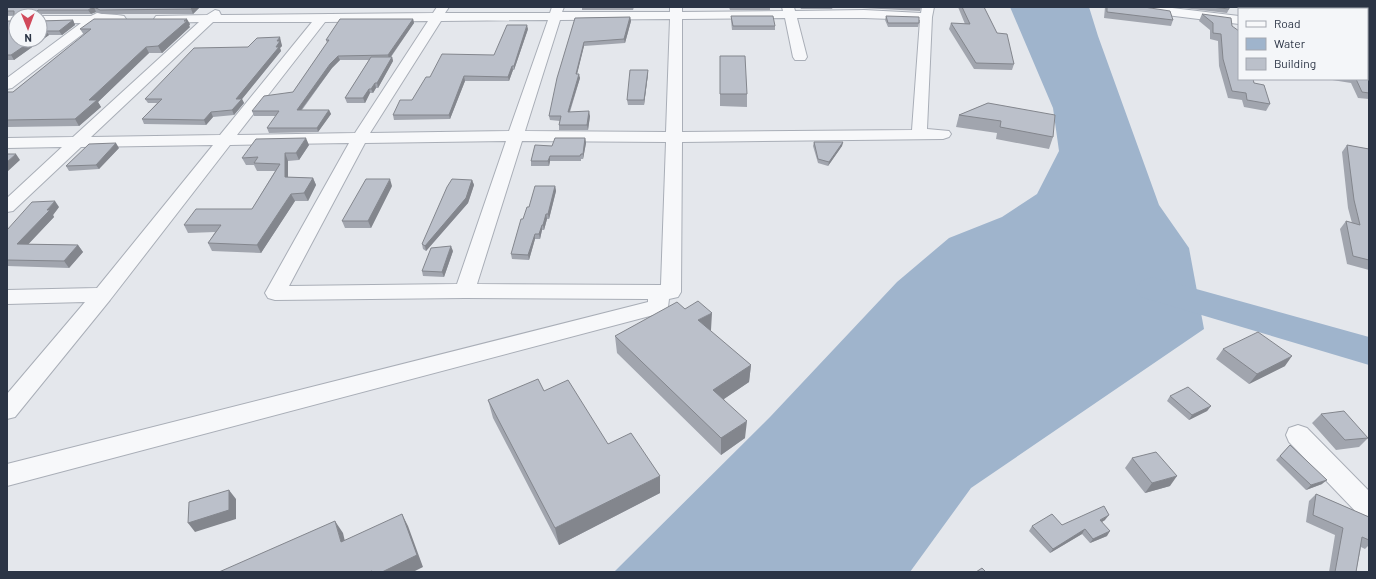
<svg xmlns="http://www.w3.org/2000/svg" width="1376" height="579" font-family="Barlow,sans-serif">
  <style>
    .water { fill: #9fb4cc }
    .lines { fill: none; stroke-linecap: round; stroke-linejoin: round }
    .river { fill: #9fb4cc; fill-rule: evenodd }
    .street-casing { stroke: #a9aeb7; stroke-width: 2 }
    .street { fill: #f7f8fa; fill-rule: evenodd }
    .wall { fill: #a1a5ae }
    .shaded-wall { fill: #83868d }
    .building { fill: #bbc0ca; stroke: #83868d }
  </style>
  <rect width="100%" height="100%" fill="#e4e7ec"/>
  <path class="water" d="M1010 7H1089L1098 36 1159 205 1189 248 1204 329 971 488 910 572H614L770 417 897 282 949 238 1002 217 1037 194 1059 151 1053 108Z"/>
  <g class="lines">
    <path class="river" d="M1153 277 1369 337V365L1141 297 1136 289 1141 281Z"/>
    <defs>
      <path id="street" d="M437 7H449L445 13H550L552 7H564L562 12H670V7H682V12L783 11 782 7H794L795 11 864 10 921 13 922 7H934L932 17 927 129 949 131 951 134 949 137 943 139 682 142 681 292 678 297 669 299 668 307 665 312 7 486V464L648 302V299L465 298 275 300 268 298 265 293 349 143 230 145 110 300 15 417 7 419V394L85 302 7 304V290L97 288 213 145 81 147 13 211 7 212V198L62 147 7 148V138L73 137 199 22 160 23 156 22 154 19 156 16 207 15 215 10 219 11 221 15 433 13ZM785 18 793 57 795 60H805L807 57 797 18H864L920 20 912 130 682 132V19ZM670 19 666 132 525 131 560 20ZM548 20 509 131 370 133 441 21ZM428 21 355 133 237 135 325 22ZM213 22H312L220 135 91 137ZM506 141 457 284 289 286 365 143ZM522 141 666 142 661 285 477 284Z
        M1128 7H1164L1239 16V24L1134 11 1130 10Z
        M97 13C106 15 115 14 124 16L126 19 124 22 97 23 12 88 7 89V78L81 23 40 24V16H91Z
        M7 16H16V24H7Z
        M1367 51H1369V62H1367Z
        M1298 425 1307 428 1369 491V520L1360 516 1289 442 1286 435 1289 428Z"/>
    </defs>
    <use href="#street" class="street-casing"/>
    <use href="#street" class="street"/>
  </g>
  <path class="wall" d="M7 7H200L193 14H102L96 12 91 14H40L16 40 40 21 73 20 75 25 62 35H49L14 60H7V21H14V15H7Z
    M467 7H488L467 8Z
    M582 7H634L633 10H582Z
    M729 7H770V10H730Z
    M800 7H833L832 9H801Z
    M862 7H921L920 11 862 8Z
    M958 7H984L997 33 1014 64 1012 70 974 69 949 29 951 23 965 24Z
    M1105 7H1144L1173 20 1171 26 1104 18Z
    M1182 7H1229V9L1227 13 1183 8Z
    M1264 7H1369V42L1367 41V9H1264Z
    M1202 14 1232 26 1254 83 1270 104 1266 111 1244 107 1242 100 1228 98 1219 66 1218 41 1210 39V30L1199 21Z
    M731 16 775 26V30H732L731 20Z
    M886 16 919 23 918 27H888L885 20Z
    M630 17 631 21 625 43 584 46 577 74 580 78 570 112 590 116 588 130H559V125L560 121 550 120 549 116 575 18Z
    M413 19 414 23 391 57H392L393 61 378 88H376L373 93H370L365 103H347L345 98 369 60H340L332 68 302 110H329L331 114 318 132 269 133 267 128 276 116H254L252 111 293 92 327 43 326 40Z
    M190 24 189 26 190 27 162 53H149L98 102 101 107 79 126 7 127V92H13L84 35 80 29Z
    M528 29 514 70H513L509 81H465L450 119 394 120 393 115 412 100 430 77 494 55Z
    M281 42V43L282 46 280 48 281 51 242 99 244 103 234 115 213 117 206 125 144 124 142 119 157 103H148L145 99 248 47Z
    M720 56 747 94V107L720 106Z
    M1369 73V99L1358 98 1351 83 1326 79H1367Z
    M648 74 644 105H628L627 100Z
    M988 103 1053 137 1049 149 996 139 997 133 956 127 959 115Z
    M585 138 586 143 583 159H581V161H550L549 166H531V161L552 146Z
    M814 142H843L842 146 828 166 818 163 813 146Z
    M309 145 299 160 288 161V177L313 178 316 185 308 201H295L261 253 212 251 208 243 215 232 188 233 184 225 252 209 275 171H257L254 165H246L242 158Z
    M1347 145 1369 149V270L1347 264 1340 229 1346 221 1352 223 1348 208 1342 152Z
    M119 148 99 169 69 171 66 166Z
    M472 180 474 185 468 203 426 251 423 249 422 244Z
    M392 186 371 228H345L342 221Z
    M555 186 556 191 549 219H547L544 230H542L540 239H535L529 260 512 259 511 254 529 207Z
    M59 207 53 215 54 217 28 244 78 245 83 252 69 268 7 266V230Z
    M453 251 444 277 423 276 422 271Z
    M711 330 710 331 751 365 749 382 724 399 745 438 721 455 617 353 615 336Z
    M1223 349 1285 366 1249 384 1216 359Z
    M544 391 608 444 660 476V493L559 545 493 418 488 400Z
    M1170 396 1211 406 1207 411 1189 420 1167 401Z
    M1321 414 1368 438 1359 447 1336 450 1312 423Z
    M1290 445 1322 484 1306 490 1276 460Z
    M1132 458 1170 486 1145 493 1125 468Z
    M1316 494 1369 517V545L1365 549 1361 547 1356 572H1329L1335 535 1306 522 1309 501Z
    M1105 520 1102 522 1107 536 1090 543 1082 534 1050 553 1029 531 1032 526 1062 525Z"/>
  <path class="shaded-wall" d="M94 7 96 12 91 14 88 10Z
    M193 7H200L193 14 191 9Z
    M38 10 40 14 38 16H36V12Z
    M630 17 631 21 625 43 624 39Z
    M187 19 190 24 189 26 190 27 162 53 158 46Z
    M413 19 414 23 389 59 388 55Z
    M73 20 75 25 62 35 59 31Z
    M527 25 528 29 514 70V66Z
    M46 31 49 35 14 60 11 55 33 40H40V35Z
    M280 37 282 46 280 48 281 51 242 99 244 103 234 115 232 110 236 99Z
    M584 42V46L576 78V74Z
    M146 47 149 53 98 102 101 107 79 126 75 119 89 100Z
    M338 56 340 60 332 68 298 114 297 110 330 64Z
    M392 57 393 61 378 88 377 83Z
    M512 66 513 70 509 81 508 77Z
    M648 70V74L644 105V100Z
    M579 74 580 78 568 116V112Z
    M464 76 465 81 450 119 449 115Z
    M375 83 376 88 373 93 371 89Z
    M369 89 370 93 365 103 363 98Z
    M329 110 331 114 318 132 317 128Z
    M589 111 590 116 588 130 587 125Z
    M211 112 213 117 206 125 204 120Z
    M306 138 309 145 299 160 296 153Z
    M585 138 586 143 583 159V154Z
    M843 142 842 146 828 166 829 162Z
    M116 143 119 148 99 169 96 165Z
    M285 153 288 161V185L285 177Z
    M16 154 20 160 7 172V162Z
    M550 156V161L549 166 548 161Z
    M313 178 316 185 308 201 304 193Z
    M390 179 392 186 371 228 368 221Z
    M472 180 474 185 468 203 426 251 425 246Z
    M555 186 556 191 549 219 548 214Z
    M291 194 295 201 261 253 257 245Z
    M55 201 59 207 53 215 54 217 22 251 17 244Z
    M546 214 547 219 544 230 543 225Z
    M542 225V230L540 239 539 234Z
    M535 234V239L529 260 528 255Z
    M78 245 83 252 69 268 64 261Z
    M451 246 453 251 444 277 442 272Z
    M712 313 711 330 698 338V320Z
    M1292 356 1285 366 1249 384 1257 374Z
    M751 365 749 382 712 407 713 390Z
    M1211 406 1207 411 1189 420 1192 415Z
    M747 421 745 438 721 455V438Z
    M660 476V493L559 545 555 528Z
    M1177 476 1170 486 1145 493 1152 483Z
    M1327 480 1322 484 1306 490 1311 485Z
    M229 490 236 499V519L195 532 188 523Z
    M402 514 408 526 423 567 413 572H382Z
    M1109 515 1105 520 1097 525 1100 520Z
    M335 521 343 533 348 554 341 542Z
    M1085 529 1082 534 1050 553 1053 549Z
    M1110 531 1107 536 1090 543 1093 539Z"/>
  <path class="building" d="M7 7H193L191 9 100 10 94 7 88 10H38L36 12V16H16V40H33L11 55H7V21H14V11H7Z
    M962 7H984L997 33 1007 34 1014 64 976 63 951 23 970 24Z
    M1107 7H1144L1170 11 1173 20 1107 12Z
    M1211 7H1229V9Z
    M1266 7H1369V36L1367 35V9H1266Z
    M1202 14 1231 18 1232 26 1239 31V79H1253L1254 83 1264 85 1270 104 1247 100 1246 93 1232 91 1223 59 1221 34 1213 33V23Z
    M731 16H773L775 26H733Z
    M886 16 919 17V23H888Z
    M630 17 624 39 584 42 576 74H579L568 112 589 111 587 125H559L561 116H549L557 78 575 18Z
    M94 19H187L184 21H187L158 46 146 47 89 100H97L75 119 7 120V92H13L91 29H80Z
    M340 19H413L388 55 338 56 330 64 297 110H329L317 128H267L279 111H252L264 96 293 92 326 44 329 40H326Z
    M73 20 59 31H46L40 35V21Z
    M507 25H527L514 66H512L508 77 464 76 449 115H393L400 100H412L426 77H430L442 54 494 55Z
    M280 37 277 41H280L276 47H279L236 99H242L232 110 211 112 204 120 142 119 162 99H145L194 48 248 47 257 38Z
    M720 56H745L747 94H720Z
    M371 57H392L377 83H375L371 89H369L363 98H345Z
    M630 70H648L644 100H627Z
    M1367 73H1369V93L1362 92 1356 79H1367Z
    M988 103 1055 115 1053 137 1000 127 1001 121 959 115Z
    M306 138 296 153H285V177L313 178 304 193 291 194 257 245 208 243 221 225H184L196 209H252L280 164 254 163 258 157 242 158 256 139Z
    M555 138H585L583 154H581L580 156H550L548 161H531L535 145 552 146Z
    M814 142H843L829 162 818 159Z
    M116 143 96 165 66 166 89 144Z
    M1347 145 1369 149V260L1353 256 1346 221 1360 225 1354 200Z
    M7 154H16L7 162Z
    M366 179H390L368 221H342Z
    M452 179 472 180 466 198 425 246 422 244 447 187Z
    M535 186H555L548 214H546L543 225H542L539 234H535L528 255 511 254 521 219H523L527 207H529Z
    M55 201 47 210H50L17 244 78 245 64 261 7 260V230L32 202Z
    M451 246 442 272 422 271 431 248Z
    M698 301 712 313 698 320 751 365 713 390 747 421 721 438 615 336 677 302 685 309Z
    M1258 332 1292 356 1257 374 1223 349Z
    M538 379 544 391 568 380 608 444 631 433 660 476 555 528 488 400Z
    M1188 387 1211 406 1192 415 1170 396Z
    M1344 411 1368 438 1345 440 1321 414Z
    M1290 445 1327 480 1311 485 1280 456Z
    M1156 452 1177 476 1152 483 1132 458Z
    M229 490V510L188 523 189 502Z
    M1316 494 1369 517V540L1362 537 1356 572H1335L1343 528 1313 515Z
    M1104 506 1109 515 1100 520 1110 531 1093 539 1085 529 1053 549 1032 526 1052 514 1062 525Z
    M402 514 417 555 382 572H372V571L369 572H219L335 521 341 542Z
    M982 568 986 572H976Z"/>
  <rect width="1376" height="579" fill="none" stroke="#2b3445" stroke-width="16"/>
  <rect x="1238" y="8" width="130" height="72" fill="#f4f6f9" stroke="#a4a8b1"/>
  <rect x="1246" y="21" width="20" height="6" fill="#f7f8fa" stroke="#a4a8b1"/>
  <text x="1274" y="28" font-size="12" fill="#2b3445">Road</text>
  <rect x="1246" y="38" width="20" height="12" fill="#9fb4cc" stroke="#a4a8b1"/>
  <text x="1274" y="48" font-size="12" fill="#2b3445">Water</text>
  <rect x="1246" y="58" width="20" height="12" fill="#bbc0ca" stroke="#a4a8b1"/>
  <text x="1274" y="68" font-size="12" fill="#2b3445">Building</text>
  <g transform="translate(28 28) rotate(179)"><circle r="19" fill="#f4f6f9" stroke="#a4a8b1"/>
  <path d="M0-3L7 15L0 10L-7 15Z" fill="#d1495b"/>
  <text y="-6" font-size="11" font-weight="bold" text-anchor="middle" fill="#2b3445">N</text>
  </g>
</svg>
